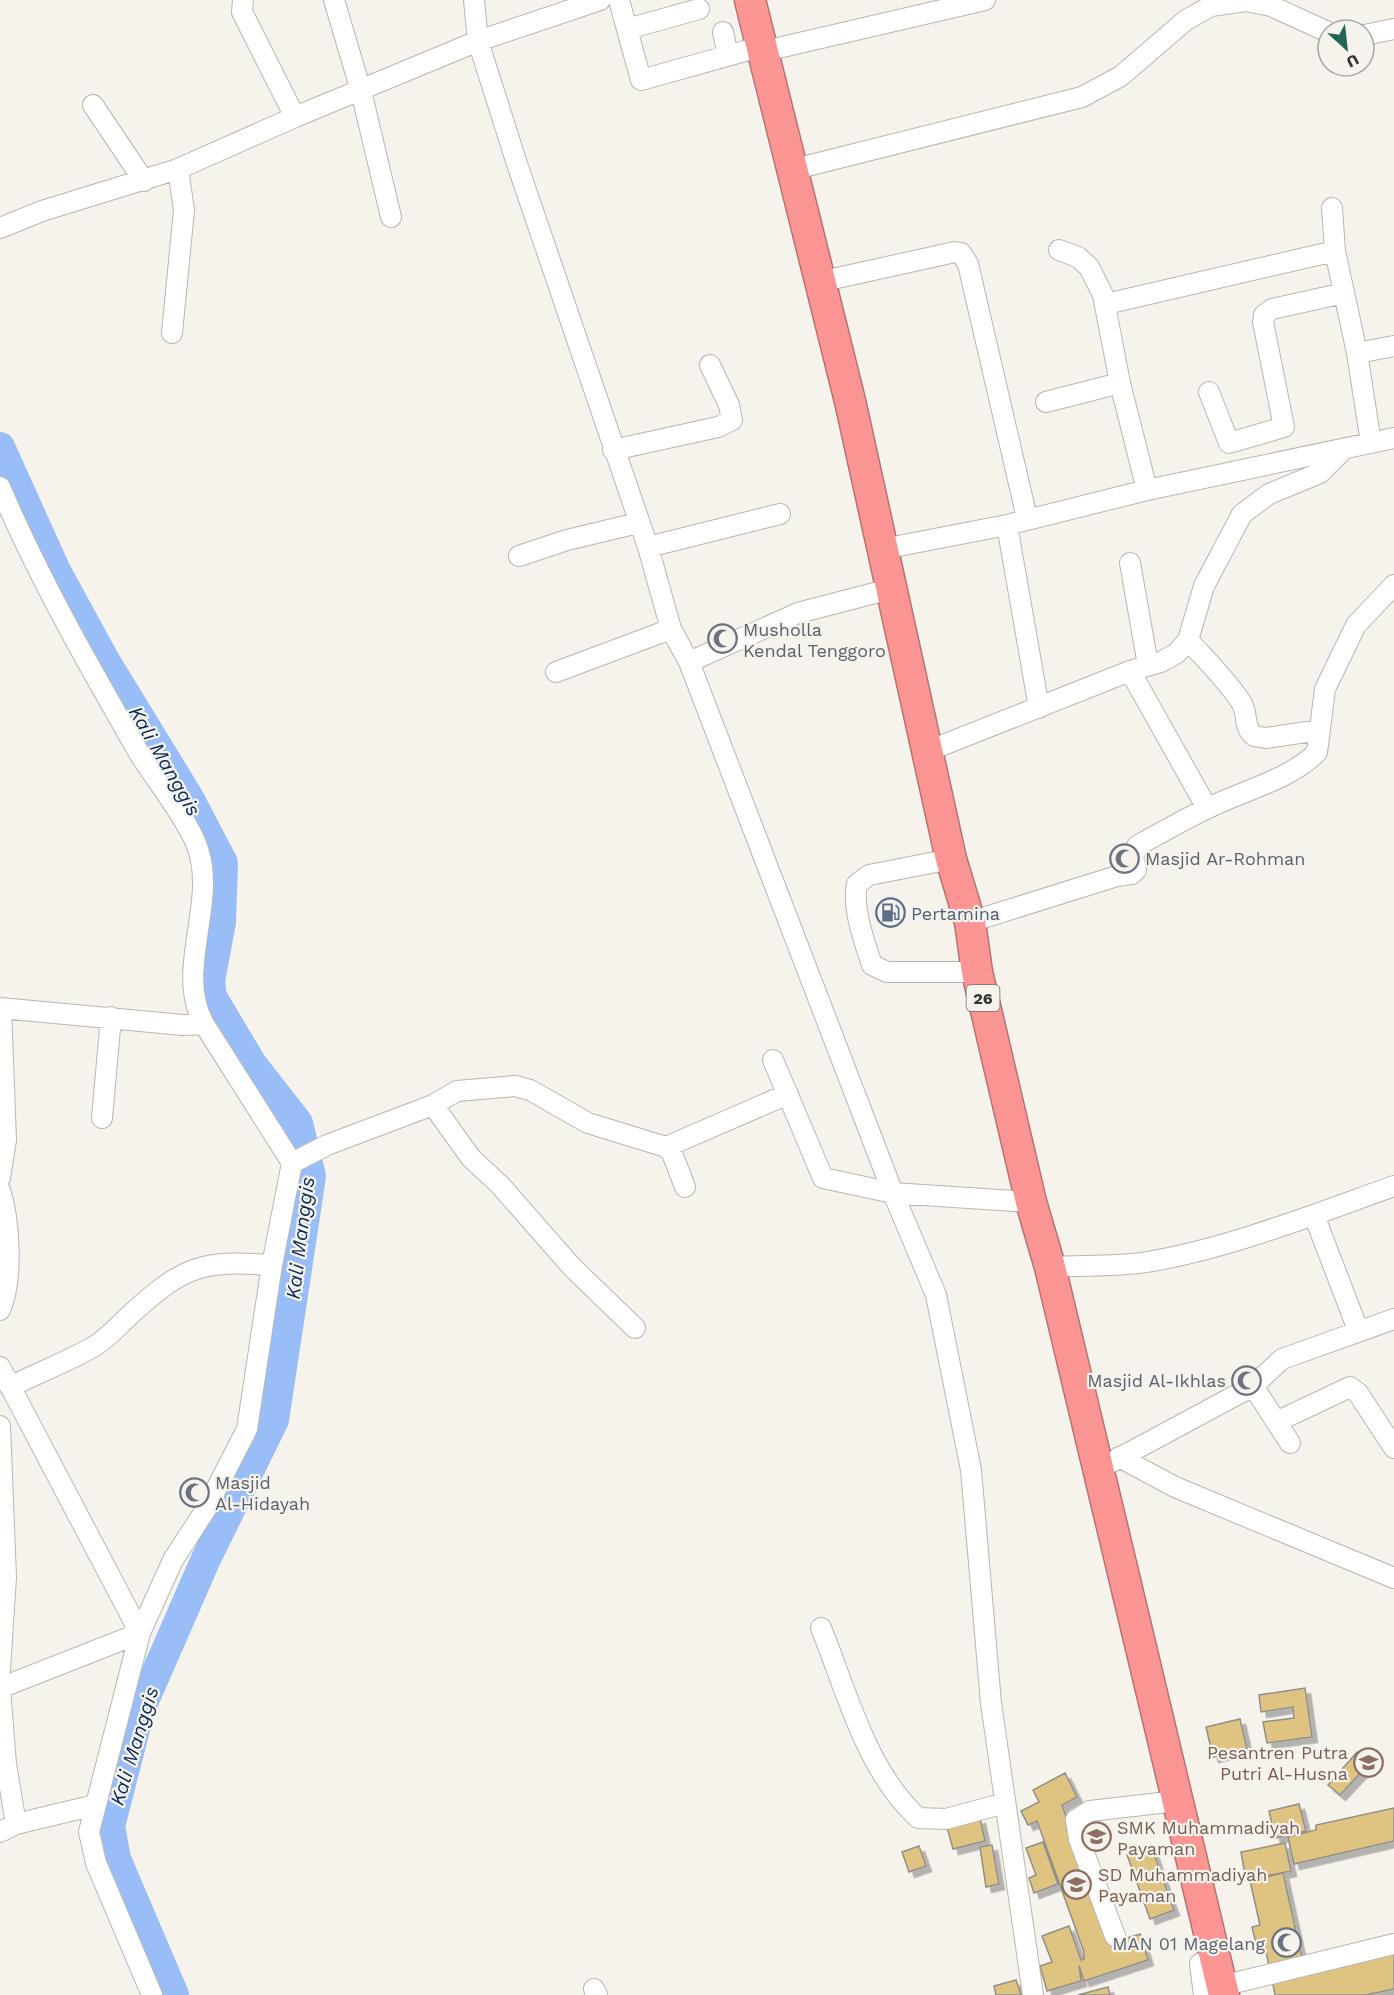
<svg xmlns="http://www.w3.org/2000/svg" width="1394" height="1995" font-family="'Work Sans',sans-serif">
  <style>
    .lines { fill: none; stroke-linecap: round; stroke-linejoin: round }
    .river { stroke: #99bef7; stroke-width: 30 }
    .building { fill: #dfc481; stroke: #928f8a; stroke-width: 1.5; filter: url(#shadow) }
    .minor-casing { stroke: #b9b6b0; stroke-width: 22 }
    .highway-casing { stroke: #b67372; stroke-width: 33 }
    .minor { stroke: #fff; stroke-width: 20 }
    .highway { stroke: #fb9594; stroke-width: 30 }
    .labels { text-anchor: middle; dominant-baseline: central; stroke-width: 4.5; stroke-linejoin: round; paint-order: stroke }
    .shield { fill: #f6f3ed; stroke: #706e6b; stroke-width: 1.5 }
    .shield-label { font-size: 16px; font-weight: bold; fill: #363533 }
    .worship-label { font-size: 18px; fill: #5b616d; stroke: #f6f3ed; text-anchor: start }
    .service-label { font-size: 18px; fill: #4e5e75; stroke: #f6f3ed; text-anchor: start }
    .education-label { font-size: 18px; fill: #785e54; stroke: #f6f3ed; text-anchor: start }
    .water-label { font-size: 20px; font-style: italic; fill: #082a5b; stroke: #f6f3ed }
  </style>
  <defs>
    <filter id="shadow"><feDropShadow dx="5.5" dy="5.5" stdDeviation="0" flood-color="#0004"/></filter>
  </defs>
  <rect width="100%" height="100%" fill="#f6f3ed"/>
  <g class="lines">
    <path class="river" d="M0 447 56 571 104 659 189 798 223 863 221 922 210 981 212 997 252 1064 298 1123 311 1176 274 1420 205 1561 140 1710 110 1826 116 1859 174 1995"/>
  </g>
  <path class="building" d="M1305 1688 1312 1737 1267 1743 1263 1722 1294 1718 1293 1707 1261 1712 1259 1695Z
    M1240 1719 1247 1749 1213 1757 1206 1727Z
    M1357 1752 1370 1763 1340 1795 1328 1785Z
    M1065 1773 1077 1797 1062 1805 1111 1943 1140 1934 1148 1960 1084 1981 1079 1966 1081 1981 1047 1991 1040 1966 1052 1962 1042 1936 1069 1926 1081 1960 1084 1959V1952L1037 1821 1028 1825 1021 1811 1039 1802 1033 1790Z
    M1299 1804 1306 1831 1275 1838 1269 1811Z
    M1394 1808V1841L1294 1864 1288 1837 1316 1830V1825Z
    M980 1818 985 1841 953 1849 947 1827Z
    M1043 1842 1058 1884 1034 1893 1029 1878 1036 1875 1026 1848Z
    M1285 1843 1291 1871 1246 1880 1241 1852Z
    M992 1845 999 1884 986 1887 980 1847Z
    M919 1846 926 1866 909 1872 902 1852Z
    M1151 1846 1174 1910 1150 1919 1127 1855Z
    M1283 1873 1303 1963 1270 1971 1264 1942 1256 1944 1252 1927 1260 1925 1250 1881Z
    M1394 1953V1989L1366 1995H1275L1272 1979Z
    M1016 1980 1021 1995H996L994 1986Z
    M1108 1987 1110 1995H1078Z"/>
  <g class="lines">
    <defs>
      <path id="minor" d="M243 0 242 12 295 117
        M334 0 361 91 391 217
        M474 0 478 41 517 164 648 547 671 629 689 662 893 1193 936 1295 971 1470 991 1703 1033 1995
        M619 0 641 80 763 46
        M627 29 699 9
        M723 32 728 56
        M1364 35 1394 29
        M765 51 985 0
        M93 105 144 181
        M791 170 1082 97 1121 76 1186 20 1211 6 1246 1 1271 6 1328 32
        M1332 208 1335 251 1357 353 1371 443
        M0 228 42 211 178 169 295 117 478 41 600 0
        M1059 250 1078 257 1089 267 1103 295 1120 383 1147 490
        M819 282 955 252 961 253 968 264 1027 518
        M1106 304 1335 251
        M172 333 184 210 178 169
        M1357 353 1394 346
        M1209 392 1229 443 1284 427 1263 322 1264 315 1272 309 1344 293
        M1046 402 1120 383
        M613 450 718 427 732 420 729 405 710 365
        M0 487C39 579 89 666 139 753 157 782 181 810 195 841 221 899 173 968 204 1024
        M1007 525 1039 708
        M648 547 780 514
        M883 549 1007 525 1147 490 1394 438
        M519 556 567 540 638 523
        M1130 563 1148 665
        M1188 640C1206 660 1226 679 1241 702 1249 714 1242 725 1254 736L1266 738 1320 730
        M689 662 798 613 890 589
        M1130 671 1207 808
        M556 672 671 629
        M928 751 1130 671 1161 662 1177 653 1188 640 1204 586 1242 514 1269 494 1320 473 1343 450
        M951 859 869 875 857 884C852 908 864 941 872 965L887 972H977
        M970 922 1117 876 1132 874 1136 870 1133 857 1137 846C1160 833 1183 820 1206 809 1239 792 1292 779 1317 752L1325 689 1356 625 1394 585
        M0 1008 183 1025 204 1024 292 1163 272 1265 247 1429 206 1509 173 1560 140 1633 89 1832 96 1863 152 1995
        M773 1060 823 1178 893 1193 1031 1202
        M433 1105 471 1158 499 1184 572 1267 635 1328
        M102 1118 111 1017
        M666 1147 788 1094
        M292 1163 327 1145 433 1105 457 1091 515 1086 530 1090 588 1123 666 1147 672 1153 685 1187
        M0 1178 6 1140 1 1008
        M0 1190C10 1221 13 1281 0 1310
        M1314 1215 1358 1330
        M1050 1267C1082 1265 1116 1267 1147 1262 1230 1248 1315 1214 1394 1186
        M0 1367 140 1633 0 1688V1685
        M1253 1386 1290 1443
        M10 1387C37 1373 67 1362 93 1347 107 1339 119 1325 131 1314 184 1266 201 1260 272 1265
        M1276 1422 1350 1387 1358 1393 1394 1448
        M0 1426 6 1577 0 1670
        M1119 1457 1175 1487 1394 1578
        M1097 1470 1253 1386 1282 1359 1394 1319
        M821 1628C847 1692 866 1770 918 1818L946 1819 1005 1803
        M0 1688 6 1764 16 1824
        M0 1832 16 1824 95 1805
        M1115 1936 1079 1839 1076 1820 1090 1811 1177 1801
        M1222 1986 1394 1944
        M594 1989 597 1995
        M1204 1995 1200 1964 1215 1954"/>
      <path id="highway" d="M750 0 850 401 951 859 970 922 977 972 1031 1202 1050 1267 1224 1995"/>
    </defs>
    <use href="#minor" class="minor-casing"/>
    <use href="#highway" class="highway-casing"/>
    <use href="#minor" class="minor"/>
    <use href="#highway" class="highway"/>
  </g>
  <defs>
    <symbol id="mosque-ring" viewBox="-11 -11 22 22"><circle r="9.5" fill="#f6f3ed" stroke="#6b7280" stroke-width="1.5"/><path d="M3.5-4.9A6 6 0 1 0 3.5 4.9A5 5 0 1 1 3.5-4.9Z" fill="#6b7280"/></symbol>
    <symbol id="fuel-ring" viewBox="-11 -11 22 22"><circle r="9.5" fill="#f6f3ed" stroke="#5c6f8a" stroke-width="1.5"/><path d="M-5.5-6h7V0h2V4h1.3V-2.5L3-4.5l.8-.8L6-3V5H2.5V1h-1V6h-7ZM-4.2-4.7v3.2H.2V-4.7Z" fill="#5c6f8a"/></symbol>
    <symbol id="school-ring" viewBox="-11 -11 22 22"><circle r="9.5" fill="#f6f3ed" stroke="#8d6e63" stroke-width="1.5"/><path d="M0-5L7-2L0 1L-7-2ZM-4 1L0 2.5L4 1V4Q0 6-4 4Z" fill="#8d6e63"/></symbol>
  </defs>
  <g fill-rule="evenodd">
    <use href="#mosque-ring" x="706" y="622" width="33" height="33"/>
    <use href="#mosque-ring" x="1108" y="842" width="33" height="33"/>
    <use href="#fuel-ring" x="874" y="896" width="33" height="33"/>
    <use href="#mosque-ring" x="1230" y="1364" width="33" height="33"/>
    <use href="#mosque-ring" x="178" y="1476" width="33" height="33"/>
    <use href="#school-ring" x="1352" y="1746" width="33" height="33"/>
    <use href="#school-ring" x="1080" y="1820" width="33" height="33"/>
    <use href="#school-ring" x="1060" y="1868" width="33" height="33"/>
    <use href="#mosque-ring" x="1270" y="1926" width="33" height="33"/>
  </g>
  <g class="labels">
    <rect class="shield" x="966.5" y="985" width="33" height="26" rx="4.5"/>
    <g class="shield-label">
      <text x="983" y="998">26</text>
    </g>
    <g class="worship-label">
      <text x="743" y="629">Musholla<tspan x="743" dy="21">Kendal Tenggoro</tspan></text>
      <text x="1145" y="858">Masjid Ar-Rohman</text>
      <text x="1226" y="1380" text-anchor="end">Masjid Al-Ikhlas</text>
      <text x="215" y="1482">Masjid<tspan x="215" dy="21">Al-Hidayah</tspan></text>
      <text x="1265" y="1943" text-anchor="end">MAN 01 Magelang</text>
    </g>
    <g class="service-label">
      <text x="911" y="913">Pertamina</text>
    </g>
    <g class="education-label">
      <text x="1348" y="1752" text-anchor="end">Pesantren Putra<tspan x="1348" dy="21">Putri Al-Husna</tspan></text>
      <text x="1117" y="1827">SMK Muhammadiyah<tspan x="1117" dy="21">Payaman</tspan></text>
      <text x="1098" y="1874">SD Muhammadiyah<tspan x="1098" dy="21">Payaman</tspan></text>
    </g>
    <g class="water-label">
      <text transform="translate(165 761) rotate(60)">Kali Manggis</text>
      <text transform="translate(300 1238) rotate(-83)">Kali Manggis</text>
      <text transform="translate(134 1746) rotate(-73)">Kali Manggis</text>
    </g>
  </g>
  <g transform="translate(1346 48) rotate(153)"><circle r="28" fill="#f6f3ed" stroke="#a9a7a3" stroke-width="1.5"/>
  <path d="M0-4.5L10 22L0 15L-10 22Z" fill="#236554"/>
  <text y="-9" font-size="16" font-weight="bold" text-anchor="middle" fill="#363533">U</text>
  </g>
</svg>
